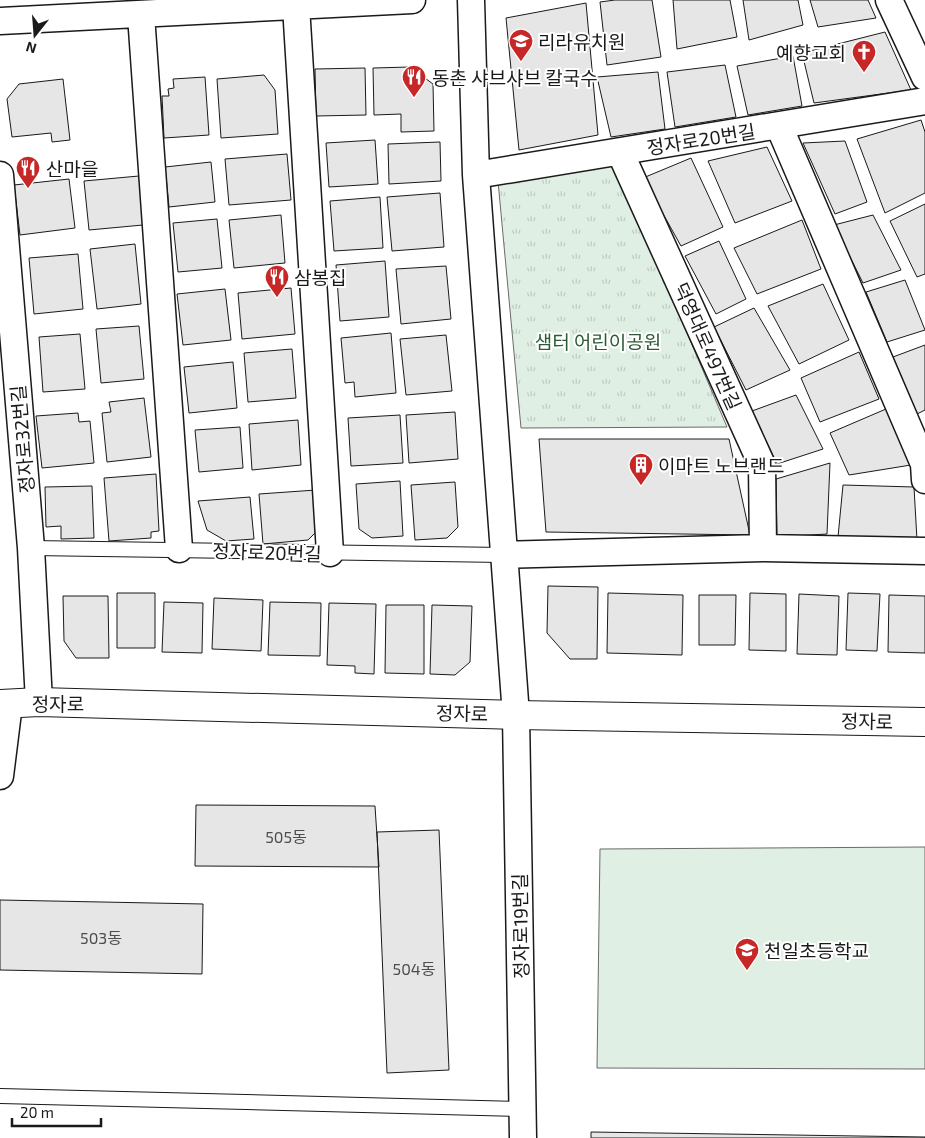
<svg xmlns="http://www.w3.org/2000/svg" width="925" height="1138" font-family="'Exo 2','Noto Sans KR',sans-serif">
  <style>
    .park { fill: url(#park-tufts); stroke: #6a6a6a }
    .pitch { fill: #e0efe3; stroke: #6a6a6a }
    .building { fill: #e6e6e6; stroke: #1a1a1a }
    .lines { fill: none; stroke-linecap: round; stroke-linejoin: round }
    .lane-casing { stroke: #1a1a1a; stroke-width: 16 }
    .street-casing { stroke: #1a1a1a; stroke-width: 29 }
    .secondary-casing { stroke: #1a1a1a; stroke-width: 30 }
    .lane { stroke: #fff; stroke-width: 14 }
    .street { stroke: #fff; stroke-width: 26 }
    .secondary { stroke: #fff; stroke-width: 28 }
    .labels { text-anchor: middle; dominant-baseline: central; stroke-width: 4; stroke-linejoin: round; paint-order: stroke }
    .number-label { font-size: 16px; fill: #4d4d4d }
    .poi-label { font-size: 19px; fill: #1a1a1a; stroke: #fff; text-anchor: start }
    .street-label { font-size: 19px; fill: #1a1a1a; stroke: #fff }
    .park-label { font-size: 19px; fill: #2b5a34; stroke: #fff }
  </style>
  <defs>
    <pattern id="park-tufts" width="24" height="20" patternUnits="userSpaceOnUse" patternTransform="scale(1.25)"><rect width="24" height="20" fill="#e0efe3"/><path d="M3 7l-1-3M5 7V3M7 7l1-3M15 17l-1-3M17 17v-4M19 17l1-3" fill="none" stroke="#c0ccc2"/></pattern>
  </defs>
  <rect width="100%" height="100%" fill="#fff"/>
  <path class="park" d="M614 161 727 427 521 428 498 181Z"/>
  <path class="pitch" d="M925 847V1069L597 1068 600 849Z"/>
  <path class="building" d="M615 0H652L661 57 607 65 600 2Z
    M673 0H730L737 37 677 49Z
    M743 0H798L803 25 749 40Z
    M810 0H868L876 18 818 27Z
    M586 3 598 135 519 150 506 18Z
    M885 32 911 90 814 103 802 53Z
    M793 56 802 106 748 115 737 66Z
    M725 65 736 117 675 127 667 72Z
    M410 67 433 84 434 131 401 132V114L374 115 373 68Z
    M365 68 366 115 316 116 315 69Z
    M658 72 665 129 611 137 597 77Z
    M264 75 275 90 278 134 221 138 217 79Z
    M205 77 209 135 164 138 162 96H169L168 89 174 88 173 79Z
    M63 79 70 140 52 142 51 133 12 137 7 99 19 84Z
    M921 120 925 132V193L885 213 857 139Z
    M375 140 378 184 329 187 326 143Z
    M845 141 867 202 835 214 803 143Z
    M440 142 441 181 389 184 388 144Z
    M767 147 792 201 735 223 708 161Z
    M287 154 291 200 229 205 225 159Z
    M691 158 723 227 681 246 643 178Z
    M211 162 215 202 169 207 165 167Z
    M139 176 143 225 89 230 84 181Z
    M69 179 75 228 20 235 14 185Z
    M440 193 444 247 392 251 387 197Z
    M380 197 383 248 334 251 330 201Z
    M925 204V274L917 277 890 221Z
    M281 215 285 263 234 268 229 220Z
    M873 215 901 270 863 283 834 225Z
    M217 219 222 268 178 272 173 223Z
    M802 220 821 269 757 294 734 248Z
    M719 241 746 299 716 314 685 256Z
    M135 244 141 304 97 309 90 249Z
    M78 254 83 309 34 314 29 258Z
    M385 261 389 317 340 321 336 265Z
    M446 266 451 319 401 324 396 269Z
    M905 280 925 330 887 342 866 292Z
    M823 284 849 340 799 364 768 306Z
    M291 288 295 334 242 339 238 293Z
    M225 289 231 340 183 345 177 294Z
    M754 308 790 370 746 390 714 327Z
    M139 326 144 379 101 383 96 329Z
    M391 333 396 393 355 397 354 382 345 383 341 338Z
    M80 334 85 389 43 392 39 337Z
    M446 335 452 391 406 395 400 339Z
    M925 345V410L917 414 893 357Z
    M292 349 296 398 248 402 244 353Z
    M859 352 879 399 820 422 801 378Z
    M233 362 237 408 189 413 184 367Z
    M796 395 823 449 777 464 752 411Z
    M144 398 151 457 107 462 102 413 111 412 109 402Z
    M886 409 911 465 849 475 830 433Z
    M455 412 458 459 409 463 406 415Z
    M78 413 79 422 90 421 94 463 42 468 36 416Z
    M400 415 403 463 351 466 348 418Z
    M298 420 301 465 252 470 249 424Z
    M240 427 243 468 199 472 195 430Z
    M539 439H729L750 535 546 532Z
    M830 463 827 534 777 537 776 479Z
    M156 474 159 531 151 532V538L109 541 104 478Z
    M400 481 403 536 372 538 359 529 356 484Z
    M455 482 458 527 447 538 415 540 411 485Z
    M843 485 914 487 917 540 838 537Z
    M92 486 94 538 61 539V526L46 527 45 487Z
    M316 490 318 530 308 540 263 544 259 494Z
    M250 497 254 539 226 541 207 530 198 501Z
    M548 586 598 587 597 659H570L547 633Z
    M117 593H155V648H117Z
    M608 593 683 595 682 655 607 653Z
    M750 593 786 594V651L749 650Z
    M848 593 880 594 877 651 846 650Z
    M799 594 839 596 837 655 797 654Z
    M699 595H736L735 645H699Z
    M889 595 925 596V653L888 652Z
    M63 596H108L109 658H76L64 641Z
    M214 598 263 600 261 651 212 649Z
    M164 602 203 603 202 653 162 652Z
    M270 602 321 603 320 656 268 655Z
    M329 603 376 604 374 674 355 673V666L327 665Z
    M386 605H424V674L385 673Z
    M432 605 472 606 470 662 455 675 430 674Z
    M196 805 375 806 379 867 195 866Z
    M439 830 449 1070 387 1073 377 832Z
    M0 900 203 904 202 974 0 970Z
    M591 1132 925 1137V1138H591Z"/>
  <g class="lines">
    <defs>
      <path id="lane" d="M31 548 503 555
        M0 1096 523 1109"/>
      <path id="street" d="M471 0 476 175 516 715 523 1138
        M889 0 925 77
        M296 6 330 553
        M141 15 179 549
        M0 21 412 0
        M779 126 924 464 925 480
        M620 152 762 465 763 548
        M0 175 31 548 39 702
        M476 175 925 101
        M503 555 763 548 925 551
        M0 776 9 704"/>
      <path id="secondary" d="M0 704 39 702 516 715 925 722"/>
    </defs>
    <use href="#lane" class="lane-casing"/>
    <use href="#street" class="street-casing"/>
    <use href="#secondary" class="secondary-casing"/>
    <use href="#lane" class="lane"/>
    <use href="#street" class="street"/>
    <use href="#secondary" class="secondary"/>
  </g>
  <defs>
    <symbol id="school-pin" viewBox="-11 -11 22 30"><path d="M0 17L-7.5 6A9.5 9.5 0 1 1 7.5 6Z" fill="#c62828" stroke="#fff"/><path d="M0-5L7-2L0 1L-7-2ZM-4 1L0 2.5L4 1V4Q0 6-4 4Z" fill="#fff"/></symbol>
    <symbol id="church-pin" viewBox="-11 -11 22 30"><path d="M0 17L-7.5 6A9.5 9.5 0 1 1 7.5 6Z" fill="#c62828" stroke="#fff"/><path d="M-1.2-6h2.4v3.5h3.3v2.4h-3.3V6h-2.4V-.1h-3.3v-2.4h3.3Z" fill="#fff"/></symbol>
    <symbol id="restaurant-pin" viewBox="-11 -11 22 30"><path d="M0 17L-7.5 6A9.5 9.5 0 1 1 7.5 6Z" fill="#c62828" stroke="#fff"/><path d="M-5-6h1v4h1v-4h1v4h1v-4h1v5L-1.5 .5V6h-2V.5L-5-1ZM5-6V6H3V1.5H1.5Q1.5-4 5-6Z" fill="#fff"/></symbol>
    <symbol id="building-pin" viewBox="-11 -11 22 30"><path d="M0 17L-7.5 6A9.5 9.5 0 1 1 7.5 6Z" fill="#c62828" stroke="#fff"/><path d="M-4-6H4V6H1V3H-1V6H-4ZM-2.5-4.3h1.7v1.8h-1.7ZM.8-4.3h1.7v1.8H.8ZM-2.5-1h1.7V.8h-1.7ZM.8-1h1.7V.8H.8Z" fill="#fff"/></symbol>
  </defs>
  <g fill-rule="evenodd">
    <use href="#school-pin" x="507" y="27" width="28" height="38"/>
    <use href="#church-pin" x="850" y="38" width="28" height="38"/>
    <use href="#restaurant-pin" x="400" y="63" width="28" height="38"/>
    <use href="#restaurant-pin" x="14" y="154" width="28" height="38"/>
    <use href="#restaurant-pin" x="263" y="263" width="28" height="38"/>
    <use href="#building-pin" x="627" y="451" width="28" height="38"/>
    <use href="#school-pin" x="733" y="936" width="28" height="38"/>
  </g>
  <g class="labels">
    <g class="number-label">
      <text x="286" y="836">505동</text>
      <text x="101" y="937">503동</text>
      <text x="414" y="968">504동</text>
    </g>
    <g class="poi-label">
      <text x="538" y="41">리라유치원</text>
      <text x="846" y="52" text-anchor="end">예향교회</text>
      <text x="432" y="77">동촌 샤브샤브 칼국수</text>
      <text x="46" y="168">산마을</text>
      <text x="294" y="277">삼봉집</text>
      <text x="658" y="465">이마트 노브랜드</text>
      <text x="764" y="950">천일초등학교</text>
    </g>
    <g class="street-label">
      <text transform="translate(701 139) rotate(-9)">정자로20번길</text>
      <text transform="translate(708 346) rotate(66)">덕영대로497번길</text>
      <text transform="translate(22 439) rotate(-95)">정자로32번길</text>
      <text transform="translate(267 552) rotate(2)">정자로20번길</text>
      <text x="58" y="703">정자로</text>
      <text transform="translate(462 713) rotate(1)">정자로</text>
      <text transform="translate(867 721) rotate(1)">정자로</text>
      <text transform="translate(520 926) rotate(-91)">정자로19번길</text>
    </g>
    <g class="park-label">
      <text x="598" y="341">샘터 어린이공원</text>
    </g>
  </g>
  <g transform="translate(35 35) rotate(197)" stroke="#ffffff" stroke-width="4" paint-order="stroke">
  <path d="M0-4L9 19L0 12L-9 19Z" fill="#1a1a1a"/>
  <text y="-8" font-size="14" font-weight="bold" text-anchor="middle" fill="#1a1a1a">N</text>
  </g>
  <path d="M12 1118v8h89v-8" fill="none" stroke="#1a1a1a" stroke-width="2.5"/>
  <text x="20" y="1118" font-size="15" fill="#1a1a1a" stroke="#ffffff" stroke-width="4" paint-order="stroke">20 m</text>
</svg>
